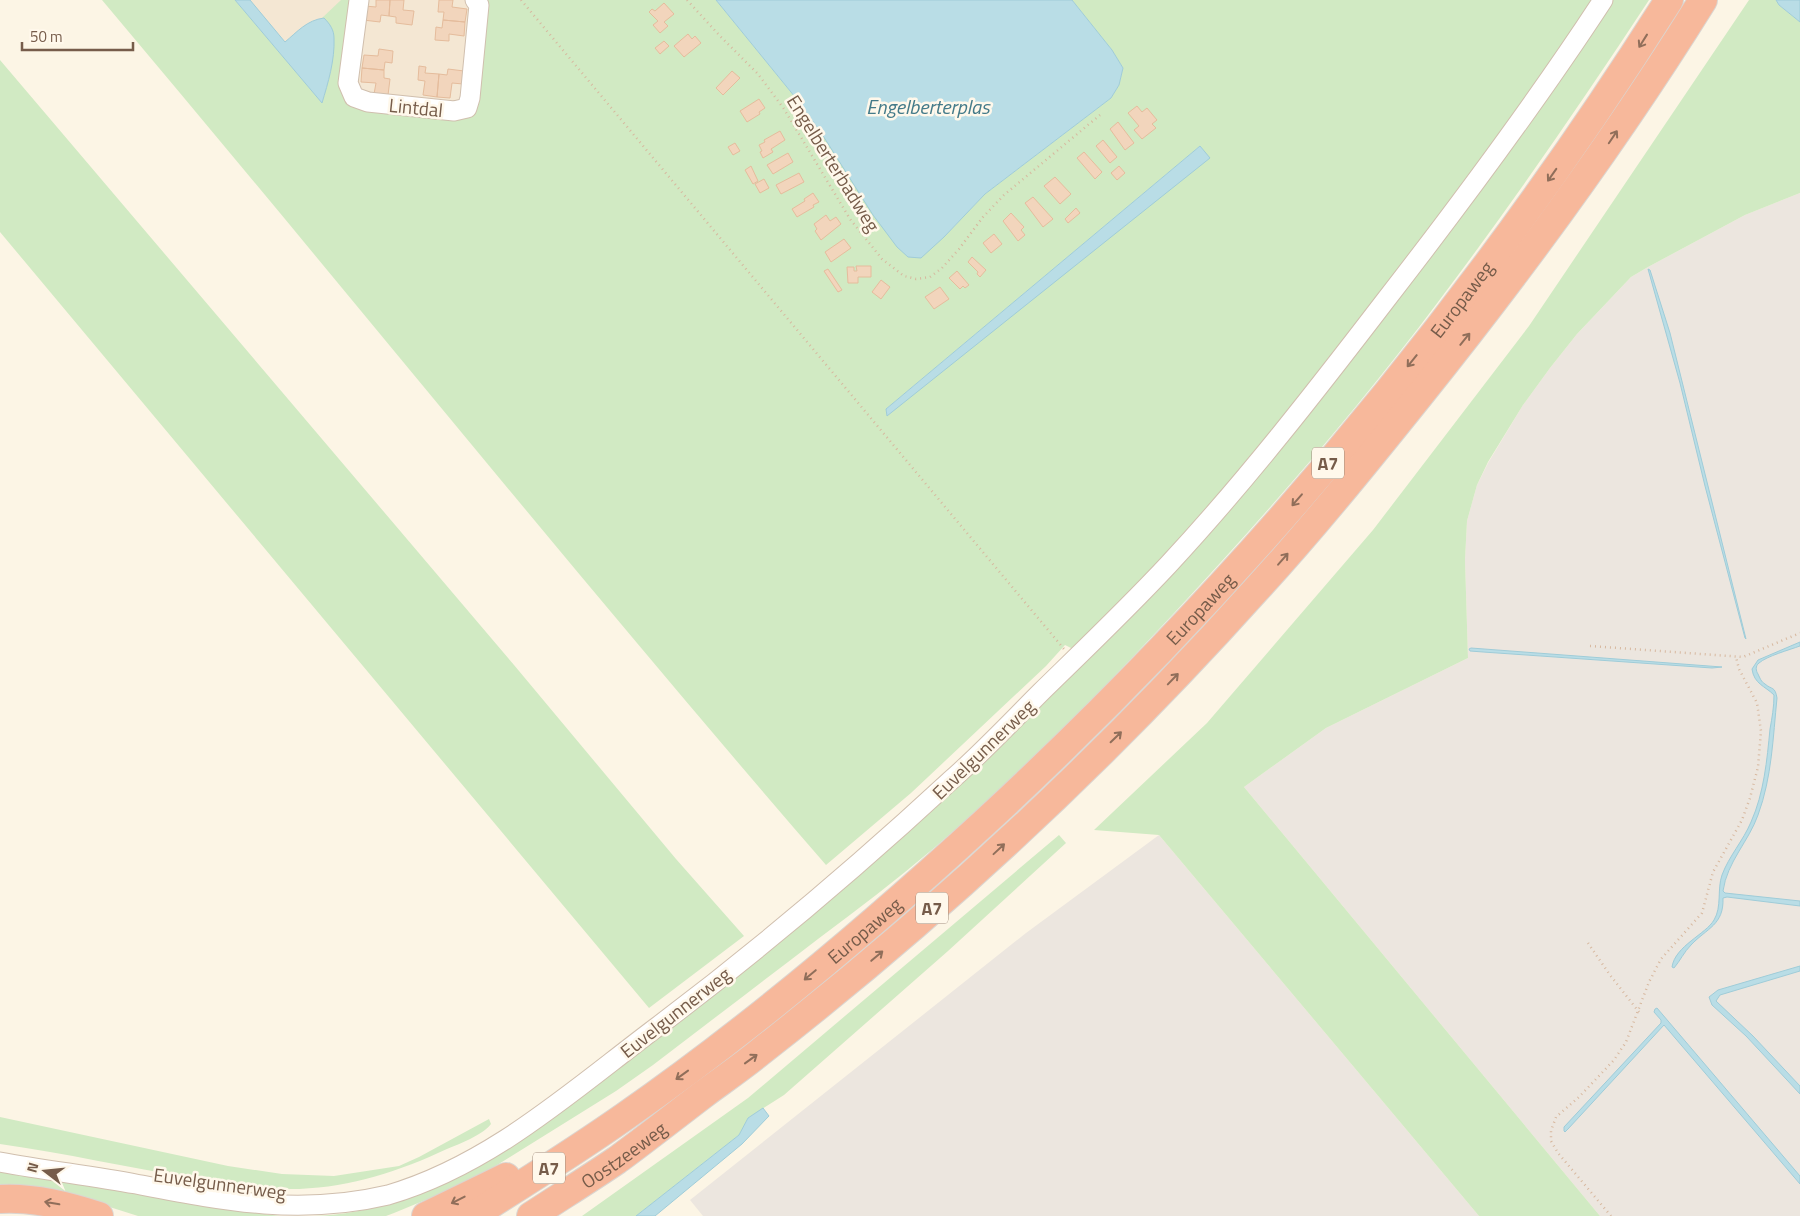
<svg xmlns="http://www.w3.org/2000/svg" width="1800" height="1216" font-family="'Titillium Web',sans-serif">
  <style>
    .residential { fill: #f4e7d3 }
    .industrial { fill: #ece6df }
    .green { fill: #d1eac3; fill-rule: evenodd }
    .water { fill: #b9dde6; stroke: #9fccd8 }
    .building { fill: #f2d5bc; stroke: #e5bc9c }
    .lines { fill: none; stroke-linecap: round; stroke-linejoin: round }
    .minor-casing { stroke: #d0bfae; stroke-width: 21 }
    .highway-casing { stroke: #dbd5d0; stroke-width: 30 }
    .path { stroke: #d7b89f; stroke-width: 2.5; stroke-dasharray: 1 4; stroke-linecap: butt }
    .minor { stroke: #fff; stroke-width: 19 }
    .highway { stroke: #f7b89b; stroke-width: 28 }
    .oneway { stroke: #906e5a }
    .labels { text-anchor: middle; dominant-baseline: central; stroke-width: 5; stroke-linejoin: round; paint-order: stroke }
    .shield { fill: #fff8eb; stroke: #9f8b7a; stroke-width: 1 }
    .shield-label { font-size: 18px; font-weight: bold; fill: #765c4a }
    .street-label { font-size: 19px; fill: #765c4a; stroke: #fff8eb }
    .water-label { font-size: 20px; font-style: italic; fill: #437a89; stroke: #fff8eb }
  </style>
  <rect width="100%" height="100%" fill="#fcf5e5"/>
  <path class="residential" d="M209 0H506L489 138 330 139Z"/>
  <path class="industrial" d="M1800 193V1216H1600L1244 787 1326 728 1468 658 1465 560 1467 521 1477 485 1488 463 1523 405 1550 368 1577 334 1631 277 1648 267 1745 215Z
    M1159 835 1479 1216H703L690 1200 1026 933Z"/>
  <path class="green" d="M102 0H235L322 103 331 71 324 18H322L341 0H351L357 103 471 116 483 0H716L795 97 820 131 944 237 985 194 1111 98 1119 85 1123 68 1112 50 1072 0H1592L1535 86 1470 176 1349 336 1243 466 1201 515 1159 562 1073 649 1065 645 1046 666 911 793 826 865C580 581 344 287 102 0ZM1200 146 1209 158 887 415 886 409Z
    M1611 0H1649C1582 102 1512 204 1438 302 1357 410 1268 512 1176 611 1099 694 1019 775 934 848 896 880 857 910 818 939 763 981 708 1023 653 1065L616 1091 489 1170 452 1189 394 1213 386 1216H314C371 1214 423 1195 473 1169L996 749 1053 694 1151 593Z
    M1749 0H1776L1779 5 1800 22V193L1745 215 1648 267 1631 277 1577 334 1550 368 1523 405 1488 462 1477 485 1467 521 1465 560 1468 658 1326 728 1244 787 1600 1216H1479L1159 835 1094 830 1207 723 1373 530 1529 326Z
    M0 60 514 665 676 859 744 936 649 1008 0 232Z
    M1059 835 1066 843 948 951 784 1095 748 1118 739 1135 636 1216H582L748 1098Z
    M0 1117 228 1166 282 1174 334 1176 399 1166 419 1157 489 1119 491 1124C481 1137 453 1146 438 1153 390 1175 338 1190 285 1189 254 1188 224 1183 194 1178 129 1168 65 1153 0 1144Z
    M0 1170 225 1209 280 1216H138L97 1203 0 1193Z"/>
  <path class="water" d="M235 0H250L285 42C297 32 307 20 324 18 330 24 334 30 334 38 335 60 328 83 322 103Z
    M716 0H1072L1112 50 1123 68 1119 85 1111 98 985 194 944 237 921 258 908 257 897 247 873 215 820 131 795 97Z
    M1776 0H1800V22L1779 5Z
    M1200 146 1210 158 887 416 886 409Z
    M1648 269 1650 270 1670 333 1746 639 1745 638 1705 486 1680 383Z
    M1800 642V646C1789 650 1767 656 1759 663 1755 666 1756 671 1758 674 1760 678 1761 682 1765 684 1772 690 1775 686 1777 698 1773 737 1772 777 1758 815 1749 841 1727 862 1723 891L1725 893 1800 901V906L1727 897 1723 898C1724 925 1707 928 1691 945 1684 952 1680 961 1674 968L1672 967C1675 946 1706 934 1714 920 1722 907 1717 889 1722 875 1729 856 1743 841 1751 822 1764 793 1767 760 1770 729 1772 718 1774 707 1774 695 1765 686 1754 684 1752 669L1758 660Z
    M1471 648 1722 667 1712 668 1483 652 1470 651 1469 649Z
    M1800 966V971L1720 995 1716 1001 1753 1036 1800 1086V1094L1746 1036 1712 1005 1709 997 1718 990Z
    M1657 1008 1800 1176V1184L1664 1025 1568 1129 1565 1132 1564 1131V1127L1661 1023V1020L1654 1012 1655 1009Z
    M763 1108 769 1116 742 1144 655 1216H636L739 1135 748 1118Z"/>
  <path class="building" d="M376 0H390L389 16 381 15 380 22 363 20 365 6 376 7Z
    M390 0H404L403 10 414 11 412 25 396 23V17L389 16Z
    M439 0H453L452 7 467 9 465 22 443 20 444 12H438Z
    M664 3 674 14 664 22 668 26 660 33 653 25 658 21 649 12 652 9 655 11Z
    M443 20 465 22 464 36 449 34V41L435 40 436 27 442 28Z
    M688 34 692 39 695 36 701 43 684 57 674 46Z
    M664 41 669 46 660 54 655 48Z
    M379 49 393 51 392 63 385 62 384 70 362 68 364 55 378 56Z
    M419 66 426 67 425 73 439 74 437 97 423 95 425 81 418 80Z
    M362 68 384 70V78L390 79 388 95 374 94 376 83 361 82Z
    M448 69 464 71 463 84 452 83 450 98 437 97 439 74 447 75Z
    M732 71 740 78 723 95 716 88Z
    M759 99 765 108 759 112 760 114 747 122 740 111Z
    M1137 106 1142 112 1147 108 1157 120 1152 124 1156 128 1142 139 1134 130 1139 126 1128 113Z
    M1118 122 1134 143 1125 150 1110 129Z
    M780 131 785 140 771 149 773 152 763 158 760 152 762 151 759 145 765 142 764 140Z
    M1103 140 1117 157 1110 163 1096 146Z
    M735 143 740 151 733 155 728 147Z
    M1084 152 1102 172 1095 179 1077 158Z
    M788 153 793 162 773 174 767 165Z
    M751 166 758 181 753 184 745 170Z
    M1119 166 1125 173 1117 180 1111 173Z
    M799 173 804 182 781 194 776 185Z
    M1055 177 1071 194 1060 204 1044 186Z
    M764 179 769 188 760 193 755 184Z
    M813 193 819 202 813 205 814 207 797 217 792 209 805 201 804 199Z
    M1033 197 1053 219 1043 227 1025 203Z
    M1076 208 1080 213 1068 223 1065 219Z
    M1011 213 1024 227 1021 230 1025 235 1018 241 1003 221Z
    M826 215 830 221 836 217 841 224 821 240 815 231 817 229 814 224Z
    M994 234 1002 244 991 253 983 243Z
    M844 239 851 248 831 262 825 252Z
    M972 257 986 270 980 277 977 274 978 272 968 262Z
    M856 266H871V277H858V283H848L847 267H854V271H857Z
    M828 269 842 290 838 292 824 271Z
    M957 271 969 285 965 288 963 286 960 289 949 278Z
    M881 280 890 287 881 299 872 292Z
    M940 287 949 299 934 309 925 297Z"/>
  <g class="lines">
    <defs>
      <path id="minor" d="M359 0 348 83 354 97 368 102 454 111 467 108 470 98 479 5 475 0
        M0 1162C45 1170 91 1176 136 1184 225 1201 299 1216 388 1195 491 1165 573 1090 657 1027 759 950 856 868 950 781 982 753 1011 722 1041 692 1084 650 1128 608 1169 564 1246 481 1316 391 1385 301 1461 203 1535 104 1603 0"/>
      <g id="highway">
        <path d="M0 1199C34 1197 67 1206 99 1216"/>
        <path d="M426 1216 506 1177"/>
        <path id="s1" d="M472 1216C523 1184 574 1152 624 1117 752 1028 871 927 985 822 1248 579 1478 302 1669 0"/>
        <path id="s2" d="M531 1216C560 1197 589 1179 617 1160 647 1138 676 1115 705 1093 724 1079 743 1066 760 1052 937 914 1104 759 1254 592 1312 529 1366 462 1419 396 1521 269 1617 138 1703 0"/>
      </g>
    </defs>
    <use href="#minor" class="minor-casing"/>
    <use href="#highway" class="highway-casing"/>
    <path class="path" d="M521 0 1064 649
      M687 0 720 36 758 74 784 109 850 219 882 259 904 276 916 279 930 277 942 268 959 249 983 217 1004 195 1100 115
      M1590 646 1743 657 1800 633
      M1588 943 1610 975 1639 1012
      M1611 1216 1558 1153 1551 1141V1131L1556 1117 1579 1097 1614 1060 1626 1042 1649 982 1661 959 1702 913 1713 872 1742 820 1750 798 1758 767 1761 731 1757 703 1739 669 1736 657"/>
    <use href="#minor" class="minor"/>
    <use href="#highway" class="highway"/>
  </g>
  <defs><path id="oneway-shaft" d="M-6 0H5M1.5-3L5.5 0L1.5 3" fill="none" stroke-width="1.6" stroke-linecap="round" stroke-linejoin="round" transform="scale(1.25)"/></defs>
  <g class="oneway">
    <use href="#oneway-shaft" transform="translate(1643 41) rotate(122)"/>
    <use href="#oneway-shaft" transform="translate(1613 137) rotate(-56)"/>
    <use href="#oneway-shaft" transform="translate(1552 175) rotate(125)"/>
    <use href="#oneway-shaft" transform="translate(1465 339) rotate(-51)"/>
    <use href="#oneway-shaft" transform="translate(1412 361) rotate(129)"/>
    <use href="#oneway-shaft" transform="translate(1297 500) rotate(131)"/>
    <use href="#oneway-shaft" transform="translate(1283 559) rotate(-49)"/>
    <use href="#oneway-shaft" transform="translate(1173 679) rotate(-46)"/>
    <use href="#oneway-shaft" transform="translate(1116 737) rotate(-44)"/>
    <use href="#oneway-shaft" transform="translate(999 849) rotate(-43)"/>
    <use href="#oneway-shaft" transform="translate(877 956) rotate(-40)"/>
    <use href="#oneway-shaft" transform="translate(810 975) rotate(140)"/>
    <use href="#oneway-shaft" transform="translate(751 1059) rotate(-36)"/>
    <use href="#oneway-shaft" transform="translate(682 1075) rotate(144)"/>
    <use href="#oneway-shaft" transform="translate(458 1200) rotate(153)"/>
    <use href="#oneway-shaft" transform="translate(52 1203) rotate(-170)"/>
  </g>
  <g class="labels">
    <g class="shield">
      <rect x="1312" y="447.5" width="32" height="31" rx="4"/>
      <rect x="916" y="892.5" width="32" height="31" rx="4"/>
      <rect x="533" y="1152.5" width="32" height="31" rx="4"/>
    </g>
    <g class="shield-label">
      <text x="1328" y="463">A7</text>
      <text x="932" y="908">A7</text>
      <text x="549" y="1168">A7</text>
    </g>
    <g class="street-label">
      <text transform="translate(416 107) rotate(6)">Lintdal</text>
      <text transform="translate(834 163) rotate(58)">Engelberterbadweg</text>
      <text stroke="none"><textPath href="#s1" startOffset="1356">Europaweg</textPath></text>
      <text stroke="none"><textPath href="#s1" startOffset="951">Europaweg</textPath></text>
      <text transform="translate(983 749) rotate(-44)">Euvelgunnerweg</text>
      <text stroke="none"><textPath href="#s1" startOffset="486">Europaweg</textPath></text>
      <text transform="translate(675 1012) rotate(-38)">Euvelgunnerweg</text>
      <text stroke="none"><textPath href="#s2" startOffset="111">Oostzeeweg</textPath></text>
      <text transform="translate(220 1183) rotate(8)">Euvelgunnerweg</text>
    </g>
    <g class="water-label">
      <text x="928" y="106">Engelberterplas</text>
    </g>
  </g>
  <g transform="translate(45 1171) rotate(286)" stroke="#fff8eb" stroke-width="4" paint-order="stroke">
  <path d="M0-4L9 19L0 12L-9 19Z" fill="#765c4a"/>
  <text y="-8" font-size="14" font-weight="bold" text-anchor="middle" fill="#765c4a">N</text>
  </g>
  <path d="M22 42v8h111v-8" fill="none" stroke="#765c4a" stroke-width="2.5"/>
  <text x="30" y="42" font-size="15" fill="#765c4a" stroke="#fff8eb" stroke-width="4" paint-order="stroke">50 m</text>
</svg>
